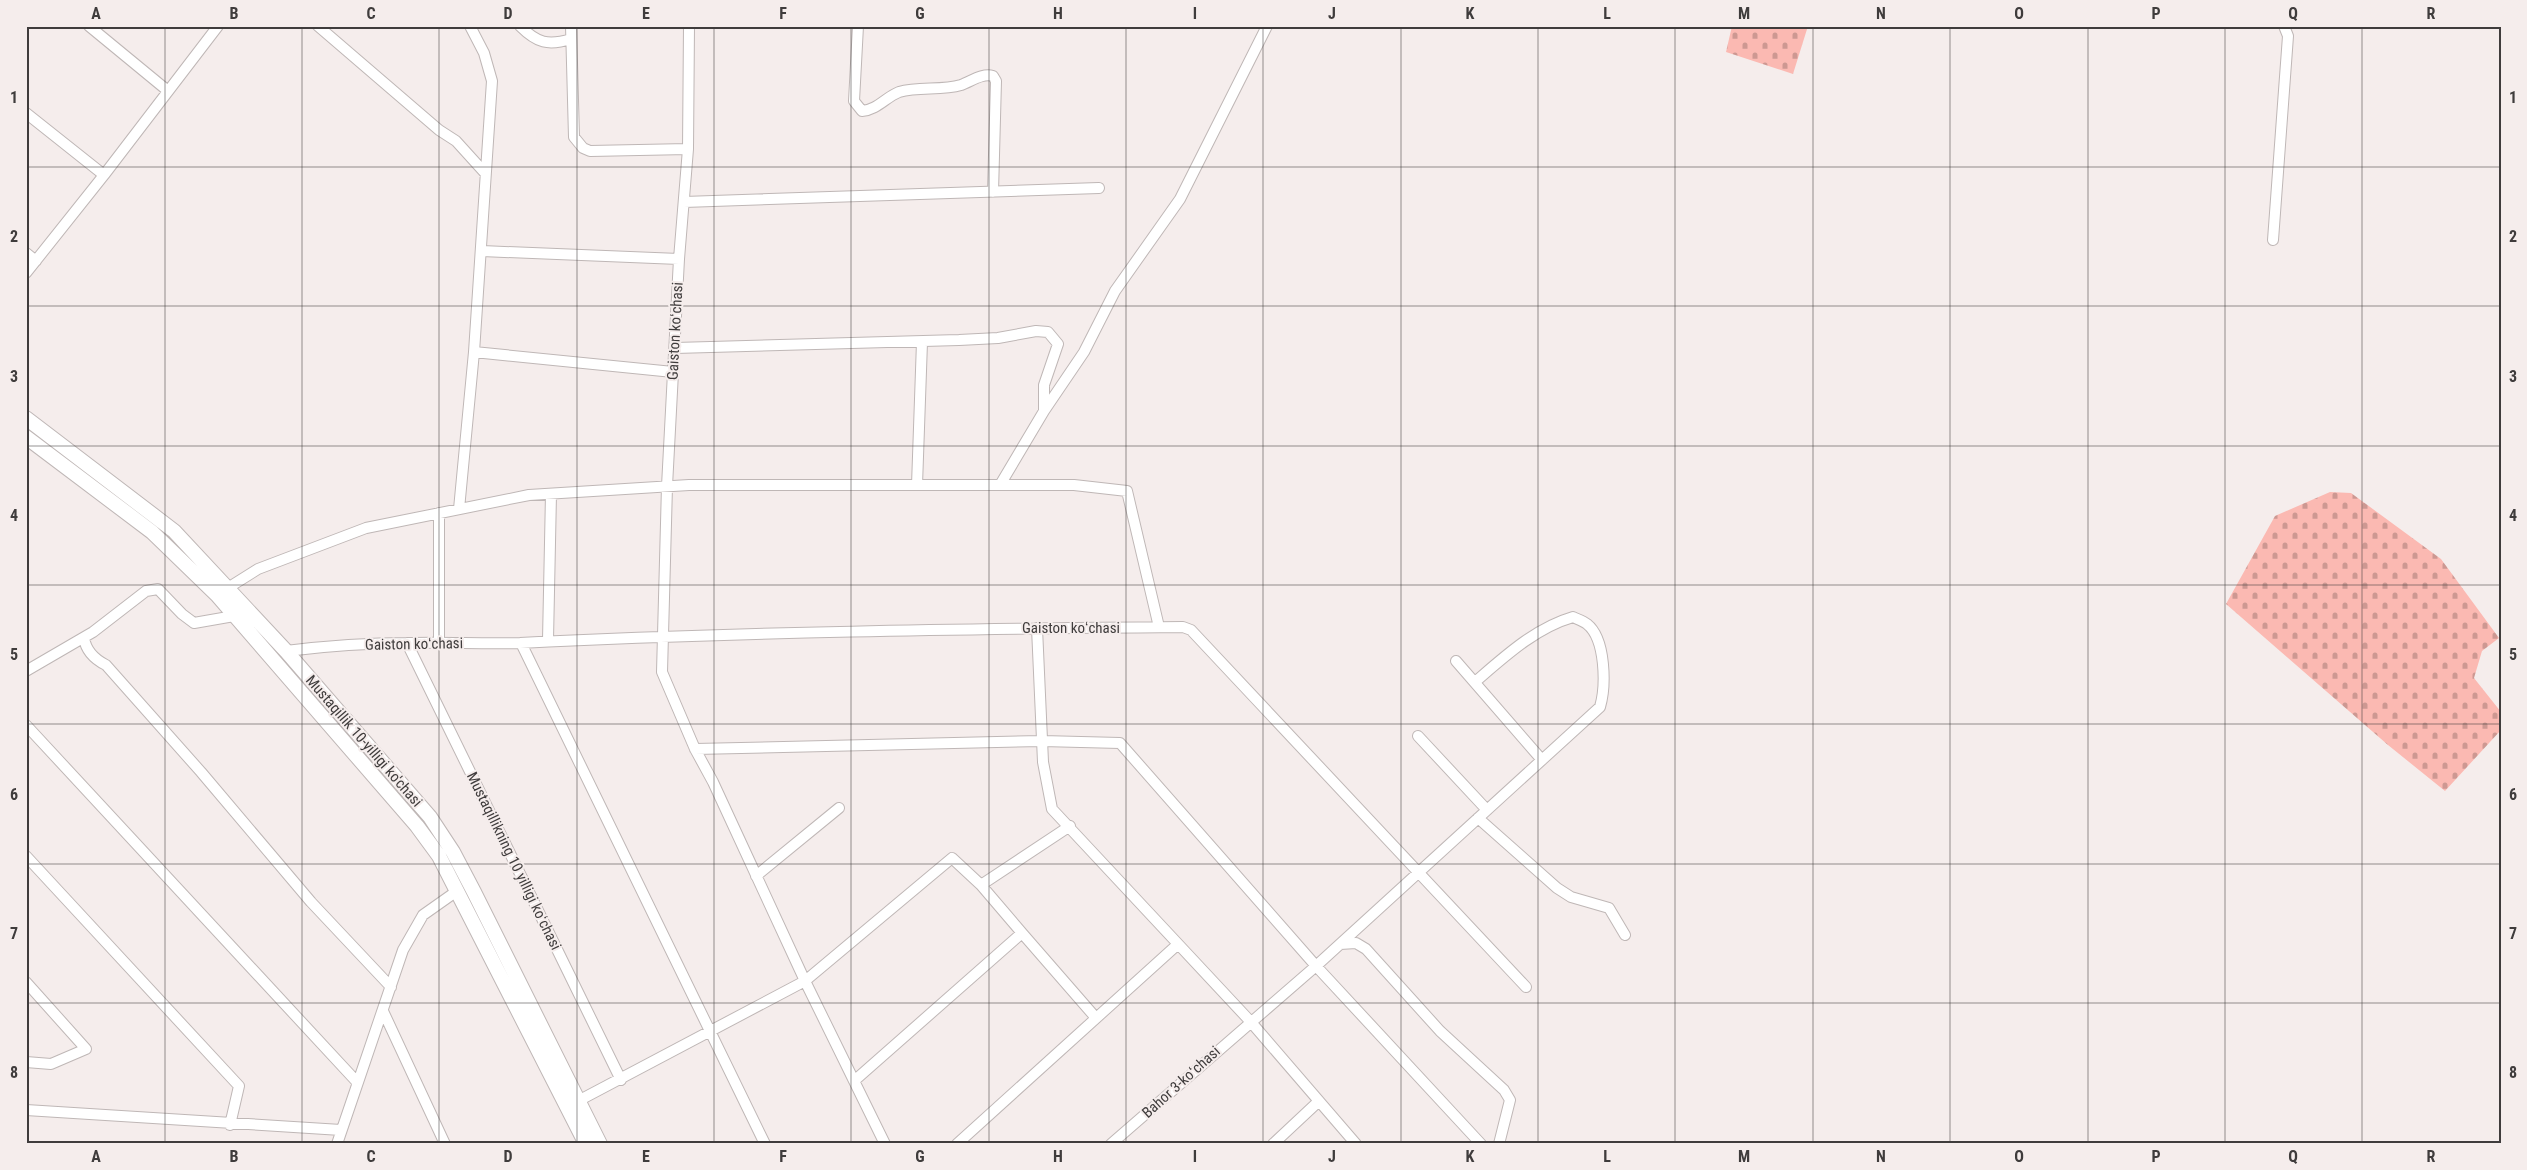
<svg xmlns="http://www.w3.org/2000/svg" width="2527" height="1170" font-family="'Roboto Condensed',sans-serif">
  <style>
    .cemetery { fill: url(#cemetery-stones) }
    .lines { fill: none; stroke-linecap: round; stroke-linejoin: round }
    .street-casing { stroke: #bfb7b6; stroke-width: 12 }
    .secondary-casing { stroke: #bfb7b6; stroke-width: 16 }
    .street { stroke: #fff; stroke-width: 10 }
    .secondary { stroke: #fff; stroke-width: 14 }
    .grid { fill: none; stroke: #3f3c3c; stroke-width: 1; stroke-opacity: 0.55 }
    .labels { text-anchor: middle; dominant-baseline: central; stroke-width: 4; stroke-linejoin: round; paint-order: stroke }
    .street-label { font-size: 15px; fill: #3f3c3c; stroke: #f5edec }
    .neatline { fill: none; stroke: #3f3c3c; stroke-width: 2 }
    .grid-label { font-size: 16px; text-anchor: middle; font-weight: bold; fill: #3f3c3c }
  </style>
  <defs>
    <pattern id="cemetery-stones" width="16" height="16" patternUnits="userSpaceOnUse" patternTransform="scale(1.25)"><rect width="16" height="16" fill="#fbb9b2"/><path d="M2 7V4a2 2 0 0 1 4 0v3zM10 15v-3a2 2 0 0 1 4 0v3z" fill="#cd9892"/></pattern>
  </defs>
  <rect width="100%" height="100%" fill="#f5edec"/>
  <path class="cemetery" d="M1732 26H1808L1793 74 1726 52Z
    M2330 492 2351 493 2441 559 2499 638 2482 651 2474 678 2501 712V730L2445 791 2388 745 2226 604 2275 516Z"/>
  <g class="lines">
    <defs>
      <path id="street" d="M89 26 168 91
        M318 26 439 130 456 141 485 173
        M470 26 484 53 492 81 474 352 673 372
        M520 26C537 43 548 46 571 39
        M571 26 574 137 583 148 590 151 688 149
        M858 26 854 101 862 111C877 110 886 97 899 92 919 86 941 91 961 85 972 81 982 73 993 76L996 81 993 192
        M26 113 104 175 218 26
        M684 202 1099 188
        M2273 240 2288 36 2284 26
        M482 251 679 259
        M26 253 36 261
        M26 273 104 175
        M675 348 959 340 998 338 1036 331 1048 332 1058 344 1044 385V411
        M917 485 922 342
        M1000 485H1074L1127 491 1159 627
        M459 509 474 352
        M439 513V643
        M223 591 258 569 366 528 529 495 689 485H1000L1044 411 1084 352 1115 291 1180 199 1267 26
        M1037 628 1043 762 1052 809 1250 1021 1356 1144
        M84 638C86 651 94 659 106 665L201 772 311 902 391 987
        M548 640 551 494
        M407 643 621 1080
        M521 643 765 1144
        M286 651C326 646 367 643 408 643 445 642 483 644 520 643 741 632 962 629 1183 627L1191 630 1526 987
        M1456 661 1542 760
        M26 671 93 632 146 591 158 589 182 614 194 623 234 616
        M26 725 357 1082
        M1418 736 1487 810
        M695 749 1042 741 1120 743 1316 966 1481 1144
        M1478 818 1557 888 1571 897 1609 908 1625 935
        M26 856 239 1086 230 1125
        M756 876 839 808
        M1022 933 981 885 1070 826
        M1340 944 1356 943 1366 949 1440 1031 1504 1090 1510 1100 1499 1144
        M26 982 86 1049 51 1064 26 1062
        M383 1011 445 1144
        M854 1081 1022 933 1096 1018
        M578 1101 805 981 713 782 695 749 662 672 667 486 679 259 688 149 689 26
        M26 1110 341 1130
        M337 1144 403 950 423 915 457 891
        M885 1144 805 981 952 858 981 885
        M957 1144 1177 945
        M1111 1144 1316 966 1600 707C1606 686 1606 639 1587 624 1583 621 1577 619 1573 617 1535 628 1504 657 1475 682
        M1273 1144 1319 1101"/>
      <path id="secondary" d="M26 418 174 531 286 651 430 817 453 852 474 892 600 1144
        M26 437 152 532 217 595 417 826 439 856 586 1144"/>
    </defs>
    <use href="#street" class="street-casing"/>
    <use href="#secondary" class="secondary-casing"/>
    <use href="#street" class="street"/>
    <use href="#secondary" class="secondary"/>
  </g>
  <path class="grid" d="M165 26V1144M302 26V1144M439 26V1144M577 26V1144M714 26V1144M851 26V1144M989 26V1144M1126 26V1144M1263 26V1144M1401 26V1144M1538 26V1144M1675 26V1144M1813 26V1144M1950 26V1144M2088 26V1144M2225 26V1144M2362 26V1144M26 167H2501M26 306H2501M26 446H2501M26 585H2501M26 724H2501M26 864H2501M26 1003H2501"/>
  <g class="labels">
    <g class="street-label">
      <text transform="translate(675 331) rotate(-87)">Gaiston koʻchasi</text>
      <text x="1071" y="628">Gaiston koʻchasi</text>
      <text transform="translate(414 644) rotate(-1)">Gaiston koʻchasi</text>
      <text transform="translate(364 741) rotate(49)">Mustaqillik 10-yilligi ko'chasi</text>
      <text transform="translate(514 861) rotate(64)">Mustaqillikning 10 yilligi koʻchasi</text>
      <text transform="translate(1181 1082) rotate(-42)">Bahor 3-koʻchasi</text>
    </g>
  </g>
  <rect width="2527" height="1170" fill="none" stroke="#f5edec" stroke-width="55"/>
  <rect x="28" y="28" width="2472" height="1114" class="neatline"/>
  <g class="grid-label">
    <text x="96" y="19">A</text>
    <text x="234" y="19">B</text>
    <text x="371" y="19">C</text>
    <text x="508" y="19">D</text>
    <text x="646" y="19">E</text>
    <text x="783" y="19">F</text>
    <text x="920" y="19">G</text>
    <text x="1058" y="19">H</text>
    <text x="1195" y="19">I</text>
    <text x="1332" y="19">J</text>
    <text x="1470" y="19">K</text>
    <text x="1607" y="19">L</text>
    <text x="1744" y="19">M</text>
    <text x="1881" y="19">N</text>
    <text x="2019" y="19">O</text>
    <text x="2156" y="19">P</text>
    <text x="2293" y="19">Q</text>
    <text x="2431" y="19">R</text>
    <text x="14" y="103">1</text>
    <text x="2513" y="103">1</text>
    <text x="14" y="242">2</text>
    <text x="2513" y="242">2</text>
    <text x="14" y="382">3</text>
    <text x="2513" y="382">3</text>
    <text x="14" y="521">4</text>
    <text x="2513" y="521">4</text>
    <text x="14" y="660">5</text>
    <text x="2513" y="660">5</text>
    <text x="14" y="800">6</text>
    <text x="2513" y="800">6</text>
    <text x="14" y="939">7</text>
    <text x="2513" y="939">7</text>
    <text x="14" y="1078">8</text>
    <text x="2513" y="1078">8</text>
    <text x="96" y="1162">A</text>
    <text x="234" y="1162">B</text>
    <text x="371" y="1162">C</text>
    <text x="508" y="1162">D</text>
    <text x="646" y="1162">E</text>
    <text x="783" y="1162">F</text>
    <text x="920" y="1162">G</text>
    <text x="1058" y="1162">H</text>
    <text x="1195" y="1162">I</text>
    <text x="1332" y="1162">J</text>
    <text x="1470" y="1162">K</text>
    <text x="1607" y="1162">L</text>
    <text x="1744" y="1162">M</text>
    <text x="1881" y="1162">N</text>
    <text x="2019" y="1162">O</text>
    <text x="2156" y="1162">P</text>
    <text x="2293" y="1162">Q</text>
    <text x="2431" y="1162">R</text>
  </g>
</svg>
